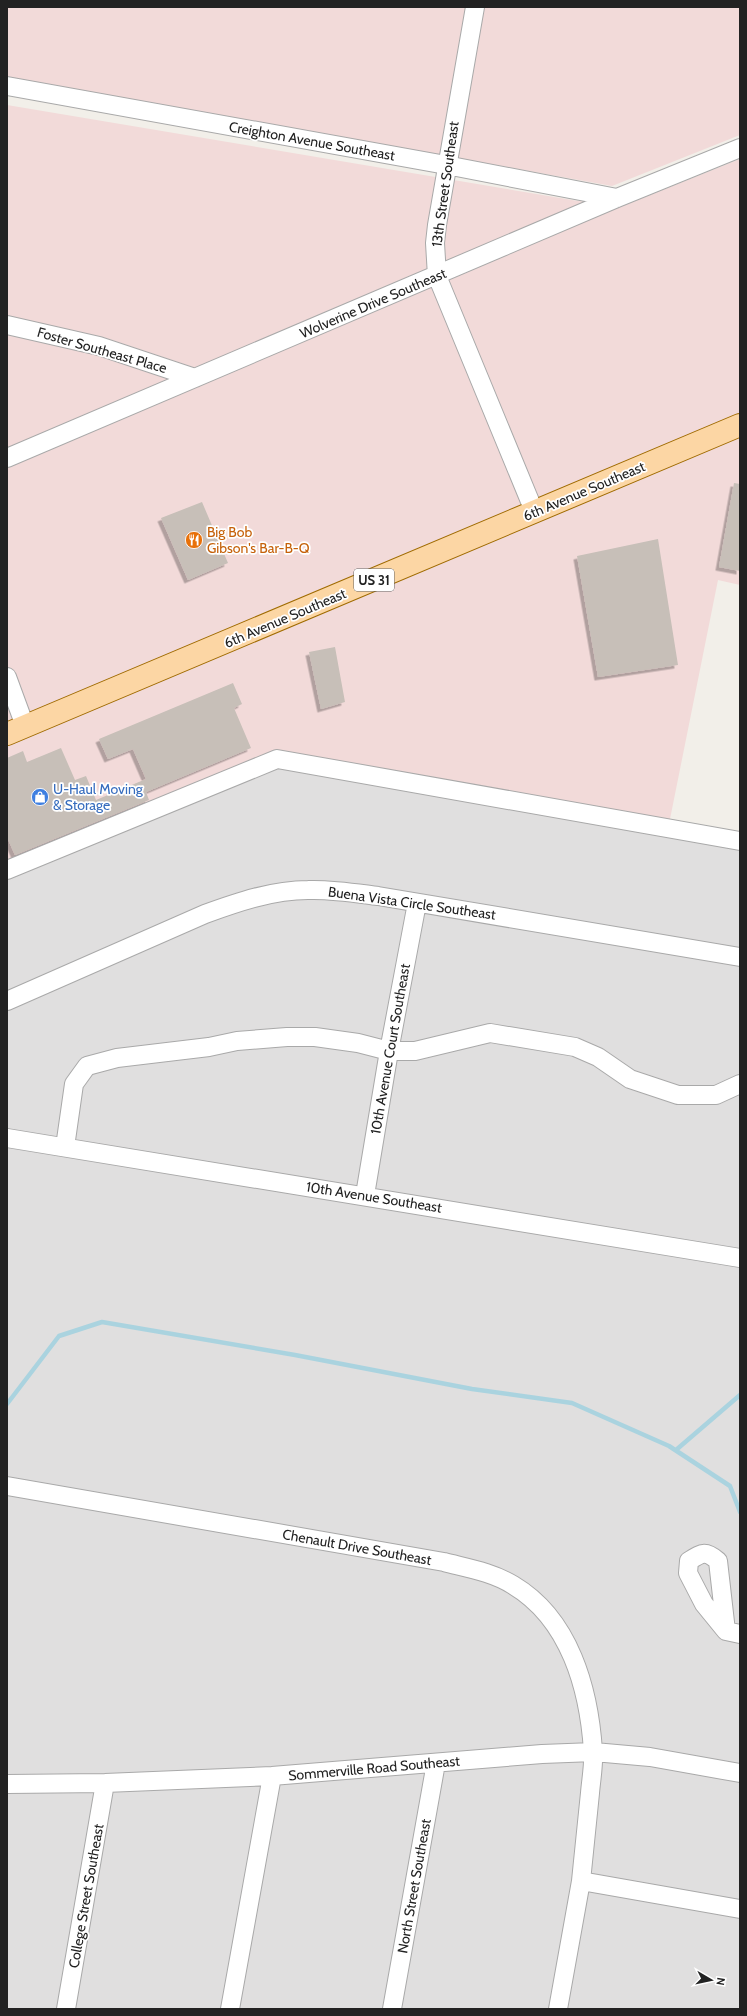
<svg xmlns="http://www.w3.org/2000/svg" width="747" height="2016" font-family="Cabin,sans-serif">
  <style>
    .residential { fill: #e0dfdf }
    .commercial { fill: #f2dad9 }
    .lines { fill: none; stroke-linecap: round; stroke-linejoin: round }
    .stream { stroke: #aad3df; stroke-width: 4.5 }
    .building { fill: #c7bfb8; filter: url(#shadow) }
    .minor-casing { stroke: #a9a9a9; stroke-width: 20 }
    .major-casing { stroke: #a06b00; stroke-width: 24 }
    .minor { stroke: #fff; stroke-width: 18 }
    .major { stroke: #fcd6a4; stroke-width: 22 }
    .labels { text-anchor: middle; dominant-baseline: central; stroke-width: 3.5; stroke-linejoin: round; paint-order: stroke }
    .shield { fill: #fff; stroke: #646464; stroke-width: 1 }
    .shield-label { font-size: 13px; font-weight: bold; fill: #222 }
    .street-label { font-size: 14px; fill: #222; stroke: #fff }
    .food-label { font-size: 14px; fill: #c56008; stroke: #fff; text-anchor: start }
    .shop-label { font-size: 14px; fill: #366cbe; stroke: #fff; text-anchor: start }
  </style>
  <defs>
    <filter id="shadow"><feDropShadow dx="-3.5" dy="3.5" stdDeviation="0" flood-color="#0004"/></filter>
  </defs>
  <rect width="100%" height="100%" fill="#f2efe9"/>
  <path class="residential" d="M276 759 740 842V2009H7V873Z"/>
  <path class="commercial" d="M7 7H740V135L612 186 7 77Z
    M7 105 578 201 625 205 740 159V585L718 580 668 829 276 759 7 864Z"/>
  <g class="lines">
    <path class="stream" d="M7 1404 59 1336 102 1322 295 1355 472 1389 572 1403 669 1446 730 1486 740 1512
      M676 1450 740 1395"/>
  </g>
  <path class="building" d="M734 483 740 484V571L719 567Z
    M202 502 228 563 188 580 161 518Z
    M658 539 678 665 598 677 577 556Z
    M335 647 345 702 321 709 309 652Z
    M233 683 242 704 234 708 251 748 146 792 149 800 15 855 7 837V758L23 751 27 762 61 748 75 780 86 776 96 800 146 779 133 749 108 759 99 739Z"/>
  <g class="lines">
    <defs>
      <path id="minor" d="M475 7 437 225 435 243 437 276 534 511
        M7 86 446 165 617 198
        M7 325 99 346 195 378
        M7 458 617 198 740 148
        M7 677 25 726
        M7 870 277 759 740 841
        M7 1001 205 914C238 902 273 890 308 890 332 889 355 893 378 896L740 957
        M7 1138 740 1258
        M65 1147 74 1084 87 1066 117 1058 209 1047 237 1041 287 1037H315L358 1043 389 1051H415L490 1033 575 1047 598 1057 630 1079 678 1095H716L740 1084
        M365 1195 389 1051 417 903
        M7 1486 444 1562C467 1568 492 1572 513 1585 570 1619 589 1689 593 1751 594 1765 591 1780 590 1793 587 1823 584 1852 581 1881
        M726 1631 718 1561C705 1550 702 1553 689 1561L688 1573 704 1604 726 1631 740 1634
        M7 1784 105 1783 272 1776 542 1754 594 1752 650 1757 740 1773
        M66 2009 105 1783
        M230 2009 272 1776
        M392 2009 436 1763
        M558 2009 581 1881 740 1909"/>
      <path id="major" d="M7 734 740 425"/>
    </defs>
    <use href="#minor" class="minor-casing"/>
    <use href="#major" class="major-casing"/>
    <use href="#minor" class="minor"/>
    <use href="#major" class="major"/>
  </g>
  <defs>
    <symbol id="restaurant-disc" viewBox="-11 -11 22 22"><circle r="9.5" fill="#e8710a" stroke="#fff"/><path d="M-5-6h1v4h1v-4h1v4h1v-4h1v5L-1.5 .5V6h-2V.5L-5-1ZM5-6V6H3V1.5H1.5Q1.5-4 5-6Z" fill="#fff"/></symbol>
    <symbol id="shop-disc" viewBox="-11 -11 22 22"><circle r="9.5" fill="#3f7fe0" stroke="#fff"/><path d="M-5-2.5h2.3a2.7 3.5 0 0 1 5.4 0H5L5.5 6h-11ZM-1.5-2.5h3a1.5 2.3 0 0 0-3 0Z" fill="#fff"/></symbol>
  </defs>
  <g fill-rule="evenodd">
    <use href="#restaurant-disc" x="184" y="530" width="20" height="20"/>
    <use href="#shop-disc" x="30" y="787" width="20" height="20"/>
  </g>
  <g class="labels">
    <rect class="shield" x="354" y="569" width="40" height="22" rx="3"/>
    <g class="shield-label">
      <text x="374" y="580">US 31</text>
    </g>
    <g class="street-label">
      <text transform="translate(312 141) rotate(10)">Creighton Avenue Southeast</text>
      <text transform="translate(445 184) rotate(-82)">13th Street Southeast</text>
      <text transform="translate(373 303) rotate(-23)">Wolverine Drive Southeast</text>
      <text transform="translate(102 350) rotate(16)">Foster Southeast Place</text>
      <text transform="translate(584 491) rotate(-23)">6th Avenue Southeast</text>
      <text transform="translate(285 618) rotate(-23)">6th Avenue Southeast</text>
      <text transform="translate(412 903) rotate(8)">Buena Vista Circle Southeast</text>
      <text transform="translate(390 1049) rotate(-80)">10th Avenue Court Southeast</text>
      <text transform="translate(374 1197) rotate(9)">10th Avenue Southeast</text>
      <text transform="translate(357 1547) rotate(10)">Chenault Drive Southeast</text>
      <text transform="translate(374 1768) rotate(-5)">Sommerville Road Southeast</text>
      <text transform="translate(414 1886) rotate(-80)">North Street Southeast</text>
      <text transform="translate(86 1896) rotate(-80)">College Street Southeast</text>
    </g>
    <g class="food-label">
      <text x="207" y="532">Big Bob<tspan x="207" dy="16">Gibson's Bar-B-Q</tspan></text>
    </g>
    <g class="shop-label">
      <text x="53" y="789">U-Haul Moving<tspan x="53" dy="16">&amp; Storage</tspan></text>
    </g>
  </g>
  <rect width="747" height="2016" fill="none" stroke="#222222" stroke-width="16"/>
  <g transform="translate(711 1980) rotate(99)" stroke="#ffffff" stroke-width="3" paint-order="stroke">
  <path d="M0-3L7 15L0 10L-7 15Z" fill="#222222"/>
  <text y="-6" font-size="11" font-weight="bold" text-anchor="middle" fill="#222222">N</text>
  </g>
</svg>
